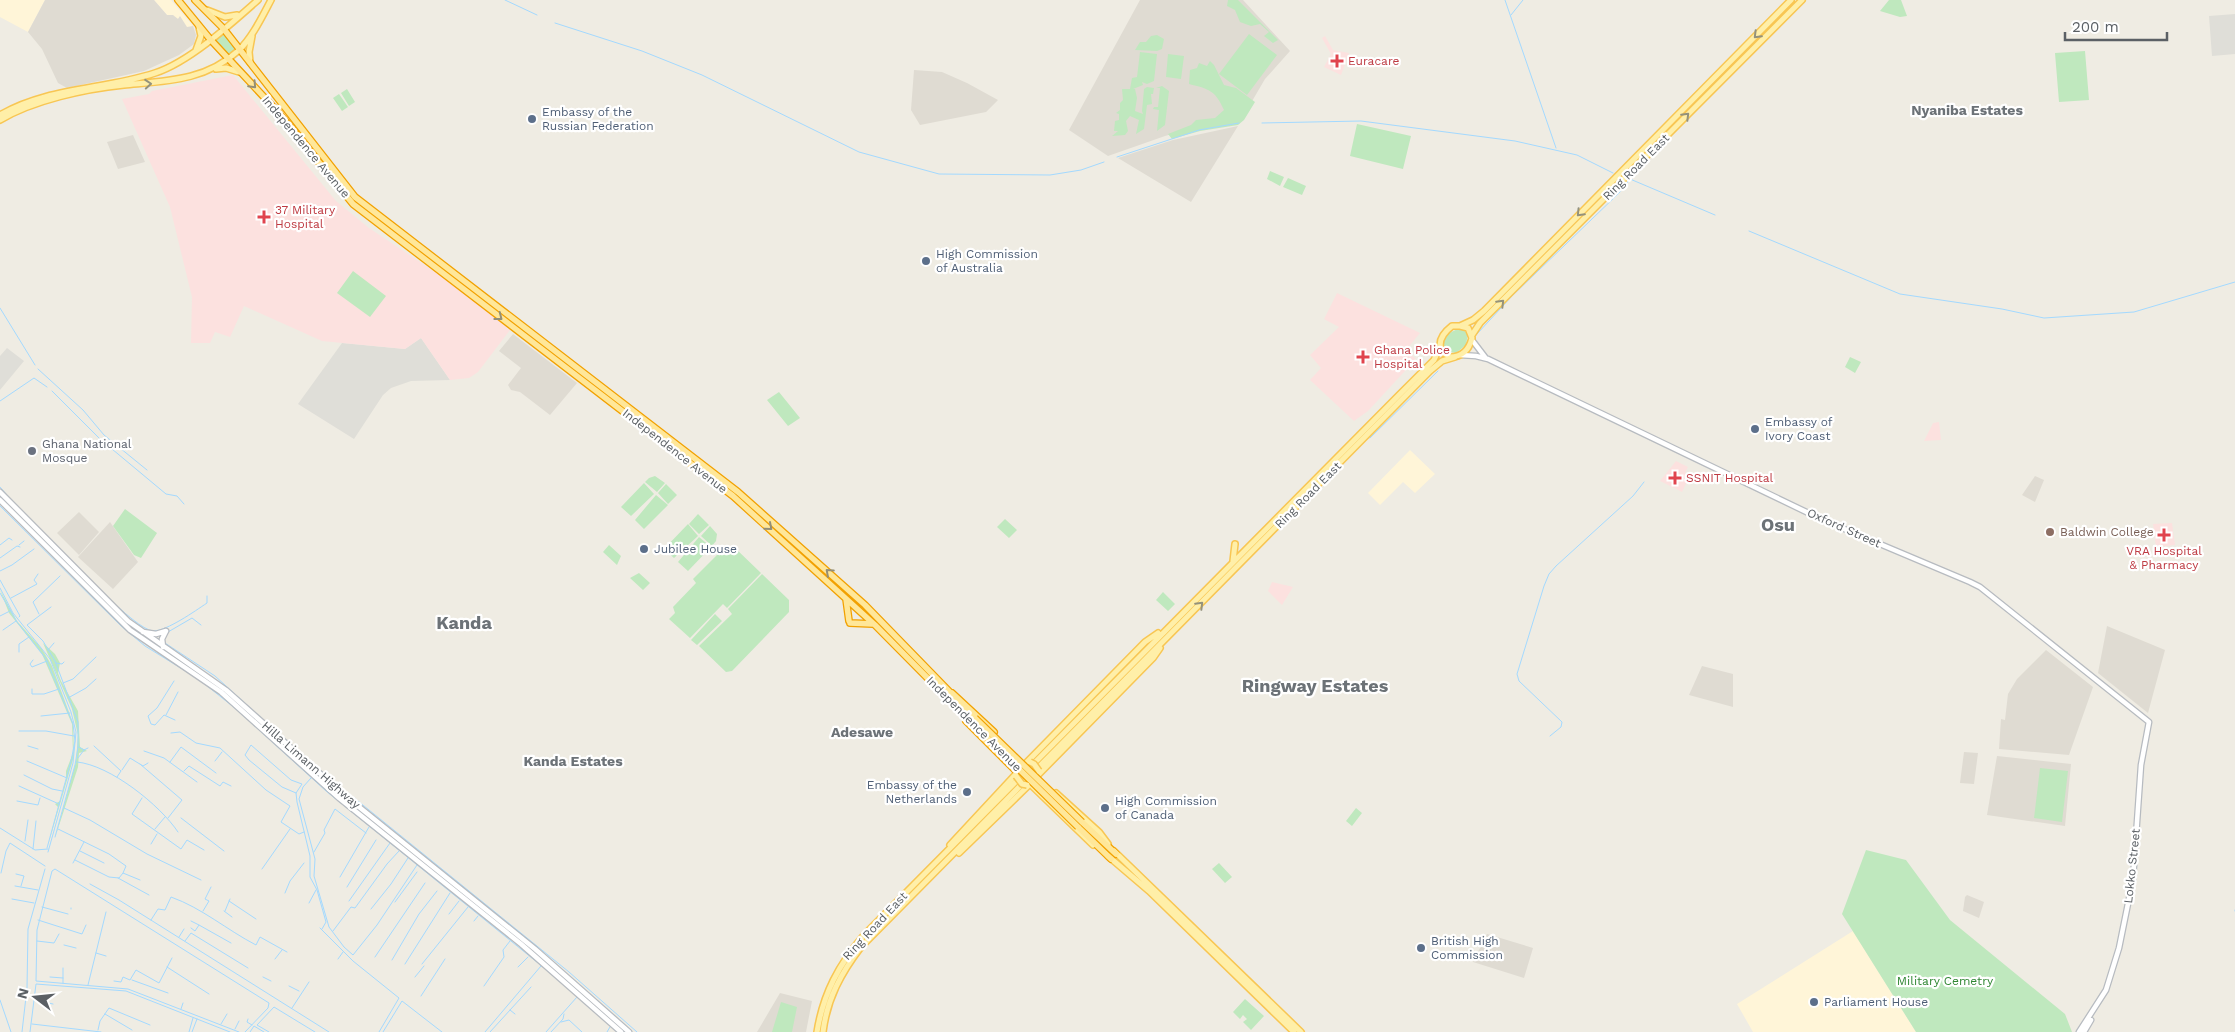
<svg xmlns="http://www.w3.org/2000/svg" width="2235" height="1032" font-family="'Work Sans',sans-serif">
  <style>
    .commercial { fill: #fff5d8 }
    .industrial { fill: #dfded8 }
    .education { fill: #dfdbd2 }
    .medical { fill: #fce1df }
    .green { fill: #bfe8be }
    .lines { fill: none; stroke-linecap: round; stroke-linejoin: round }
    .stream { stroke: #a3d9ff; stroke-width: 1 }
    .secondary-casing { stroke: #b7bbc0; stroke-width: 7 }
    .primary-casing { stroke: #f8c653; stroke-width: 8 }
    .trunk-casing { stroke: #f2a100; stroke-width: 8 }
    .secondary { stroke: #fff; stroke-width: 4.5 }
    .primary { stroke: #ffefa8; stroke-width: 5 }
    .trunk { stroke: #ffe799; stroke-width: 5.5 }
    .primary-bridge-casing { stroke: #f8c653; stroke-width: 8; stroke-linecap: butt }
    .trunk-bridge-casing { stroke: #f2a100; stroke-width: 8; stroke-linecap: butt }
    .primary-bridge { stroke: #ffefa8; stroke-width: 5 }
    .trunk-bridge { stroke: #ffe799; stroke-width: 5.5 }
    .oneway { stroke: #94927c }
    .oneway2 { stroke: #948f77 }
    .health-dot { fill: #e0444e; stroke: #fff; stroke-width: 2 }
    .service-dot { fill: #5c6f8a; stroke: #fff; stroke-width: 2 }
    .worship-dot { fill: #6b7280; stroke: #fff; stroke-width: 2 }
    .education-dot { fill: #8d6e63; stroke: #fff; stroke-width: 2 }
    .labels { text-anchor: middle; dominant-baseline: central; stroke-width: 4.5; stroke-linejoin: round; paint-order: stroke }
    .health-label { font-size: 12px; fill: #be3a42; stroke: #fff; text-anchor: start }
    .service-label { font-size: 12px; fill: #4e5e75; stroke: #fff; text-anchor: start }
    .street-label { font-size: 12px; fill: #5b6065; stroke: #fff }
    .worship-label { font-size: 12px; fill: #5b616d; stroke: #fff; text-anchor: start }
    .education-label { font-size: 12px; fill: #785e54; stroke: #fff; text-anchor: start }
    .park-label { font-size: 12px; fill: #308733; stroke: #fff }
    .neighbourhood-label { font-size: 14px; font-weight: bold; fill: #6c7277; stroke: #fff }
    .district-label { font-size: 18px; font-weight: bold; fill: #6c7277; stroke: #fff }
  </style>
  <rect width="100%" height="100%" fill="#efece3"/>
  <path class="commercial" d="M0 0H45L28 32 0 17Z
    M154 0H171L193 26 187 28 180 17 178 19 167 15Z
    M1410 450 1435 474 1415 493 1403 482 1380 505 1368 493Z
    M1853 931 1916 1032H1753L1737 1004Z"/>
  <path class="industrial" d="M2235 14V54L2212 56 2209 16Z
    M421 338 450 380 411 381 391 388 383 395 354 439 298 404 342 343 405 349Z
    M7 348 24 361 0 390V356Z"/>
  <path class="education" d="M45 0H154L167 15H173L178 19 180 16 187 27 193 26 196 35 194 44 179 55 144 71 67 88 58 83 42 49 28 32Z
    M1140 0H1243L1290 51 1265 79 1241 120 1211 123 1165 136 1108 156 1069 130Z
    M914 70 942 72 967 83 998 100 986 112 920 125 911 110Z
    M1238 126 1191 202 1118 158 1173 140Z
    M133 135 145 162 118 169 107 142Z
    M513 334 577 383 550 415 520 392 511 390 508 385 521 368 499 351Z
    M2035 476 2044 480 2035 502 2022 495Z
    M79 512 99 532 79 555 57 533Z
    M110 522 138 562 113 589 78 557Z
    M2107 626 2165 650 2148 713 2098 673Z
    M2046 650 2093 687 2069 755 1999 749 2001 719 2005 720 2008 694 2017 679Z
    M1702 666 1733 674V707L1689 695Z
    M1964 752 1978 753 1974 784 1960 783Z
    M1997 756 2071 764 2065 826 1987 815Z
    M1967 895 1984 902 1979 918 1963 911 1965 897Z
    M1487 934 1533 948 1524 978 1473 962Z
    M780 993 812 1001 806 1032H757Z"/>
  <path class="medical" d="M1325 36 1333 50 1349 53 1341 75 1324 67 1331 54 1322 38Z
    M233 75 336 201 369 228 459 288 510 330 478 372 469 378 450 380 421 338 405 349 322 341 244 306 230 337 215 332 210 343H191L192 297 170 207 122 99 149 94 152 91Z
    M1337 293 1420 333 1406 350 1416 359 1368 411 1354 421 1310 380 1321 368 1310 355 1339 327 1324 319Z
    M1939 422 1941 440 1924 441 1933 423Z
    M1676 461 1688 467 1685 473 1690 475 1682 492 1660 481Z
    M2172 523 2175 545 2156 547 2153 524Z
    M1272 582 1293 587 1282 605 1268 591Z"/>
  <path class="green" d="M1228 0H1238L1278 40 1273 43 1264 36 1269 32 1260 24 1251 26 1240 22 1235 10 1227 6Z
    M1889 0H1901L1907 16 1900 17 1880 11Z
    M223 34 235 47 234 52 229 55 216 40Z
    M1249 34 1277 55 1247 95 1219 74Z
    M1157 35 1164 39 1162 49 1157 51 1135 50 1140 42H1146L1151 36Z
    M2085 51 2089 100 2059 102 2055 53Z
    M1140 52 1157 54 1154 81 1147 84 1142 82 1143 85 1133 89H1135L1137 98 1135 111 1143 114 1142 111 1144 89 1147 87 1154 88 1153 94H1151L1152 104 1147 105 1144 129 1136 134 1139 120 1130 116 1126 121 1128 131 1125 135 1112 136 1118 131H1114L1115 121 1119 120V114L1116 113 1120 110V103L1123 100 1122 89H1130L1132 78 1137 77Z
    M1168 54 1184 56 1181 79 1166 77Z
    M1210 61 1214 65 1224 85 1236 88 1255 102 1244 120 1238 125 1200 131 1172 139 1168 134 1191 125 1196 120 1215 118 1224 110C1215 90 1209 89 1189 84L1190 70 1197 68 1199 63 1207 66Z
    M1162 86 1169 91 1165 125 1157 131 1159 110 1153 109 1154 107H1158L1160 88H1156Z
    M347 89 355 102 349 106 341 93Z
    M339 94 348 107 342 111 333 98Z
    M1357 124 1411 136 1403 169 1350 156Z
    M1270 171 1284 177 1280 186 1267 179Z
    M1288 178 1306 186 1302 195 1283 187Z
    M353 271 386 296 370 317 337 293Z
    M1460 328 1468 333 1466 345 1456 353 1444 351 1442 344 1447 334Z
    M1850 357 1861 362 1855 373 1845 367Z
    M779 392 800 418 788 426 767 400Z
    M655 476 665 483 657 492 645 482 649 478Z
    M644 483 654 494 631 516 621 507Z
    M666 484 677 495 668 504 658 493Z
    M656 495 668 505 644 529 635 520Z
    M125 509 157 533 141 558 134 555 113 526Z
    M698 514 709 525 699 534 689 524Z
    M1005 519 1017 530 1009 538 997 527Z
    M688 524 698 536 674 558 664 549Z
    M710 526 717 534 716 541 712 546 701 536Z
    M699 537 711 547 688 571 678 562Z
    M609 545 621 556 617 565 603 552Z
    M735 548 761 573 727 608 723 604 690 638 669 619 675 613 673 607 696 583 693 579 723 549Z
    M639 573 650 583 643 590 630 578Z
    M762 574 789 600V612L732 671 726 672 699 646 732 614 728 609Z
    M0 590 17 621 42 649 52 666 73 723 74 756 47 849 58 807 55 804 60 801 66 779V771L73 753 72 724 42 654 9 613Z
    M1163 592 1175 604 1168 611 1156 600Z
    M715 614 722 621 697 645 691 640Z
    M43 643 55 654 60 663 58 673 61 681 78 711 80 747 87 751 79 753 78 767 55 838 76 761 78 735 72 709Z
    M2040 768 2068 771 2062 822 2034 818Z
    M1356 808 1362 813 1352 826 1346 821Z
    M1866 850 1906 860 1950 920 2065 1014 2072 1032H1916L1842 914Z
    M1219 863 1232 877 1225 883 1212 869Z
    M1245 999 1264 1016 1251 1030 1243 1022 1247 1019 1243 1015 1240 1019 1233 1012Z
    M781 1002 797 1007 792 1032H772Z"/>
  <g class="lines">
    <path class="stream" d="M505 0 537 15
      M1505 0 1556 148
      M1511 15 1523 0
      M555 23 642 51 702 75 859 152 939 174 1050 175 1081 170 1104 162
      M1262 123 1361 121 1515 141 1577 155 1613 173
      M1117 157 1199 130 1239 123
      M1749 231 1900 294 2002 309 2044 318 2134 312 2235 282
      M0 308 35 365
      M1477 334 1512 296 1619 193 1630 179 1715 215
      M38 369 83 410 104 435 147 470
      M52 391 100 439 166 494 177 496 184 504
      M0 401 34 378 47 387
      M1370 438 1438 371
      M0 487 12 501
      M0 506 121 626 145 646 192 675
      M0 545 9 538 12 540
      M19 545 24 541
      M56 545C72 561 134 629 153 631 167 631 195 611 207 603V596
      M0 558 17 546 20 547
      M0 571 12 565 34 549
      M0 580 20 616 19 617
      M0 588 13 613 50 659 71 712 76 732 73 763 48 852
      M0 593 17 622 46 659 73 724 75 741 71 761 47 848
      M11 598 37 584 34 580 38 574
      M51 607 27 625 43 641 55 661 78 722V747L75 765 55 837
      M39 614 33 602 60 576
      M0 616 10 611
      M3 630 16 621
      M168 632 192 618 201 625
      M165 643 215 676 311 763 569 972 637 1032
      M48 650 54 643
      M19 652V644L29 637
      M33 660 30 664 32 667 47 661
      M56 663 62 664 64 662
      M174 681 157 708 148 716 151 724 155 725 164 715 175 720
      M201 681 236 709 326 791 559 980
      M63 683 73 679 96 657
      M32 689V694H44L59 689
      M68 698 86 688 96 679
      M166 715 178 692
      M41 716 70 713
      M19 731H46L74 736
      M171 733 180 732 196 743 220 748 266 790 290 806 281 822 299 834 304 832
      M1550 736 1561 727 1562 722 1519 681 1517 674 1544 586 1549 574 1556 566 1633 496 1644 482
      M28 746 38 749
      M94 746 121 771 117 777
      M79 747 84 750 88 748
      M144 751 164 758 197 782
      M78 758 84 750
      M27 761 67 778
      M215 761 222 752
      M77 762C110 765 160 805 178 832
      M170 762 181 747 216 773
      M140 764 182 800 168 818
      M122 770 130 758 143 766 148 763
      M184 771 189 766 220 786 223 782 231 786
      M24 775 52 789 62 791
      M311 778 303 787 299 799 315 859 314 876 329 927 344 947 353 955 377 925 417 865
      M19 786 59 804
      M296 793 282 787 249 760 245 755 251 745 291 780 302 784 296 793 297 802 310 856V877L317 890 326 922 322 929
      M142 798 132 814 181 849 187 840 204 850
      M17 801 38 805 40 798
      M64 808 90 820 147 854 201 880
      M181 818 224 851
      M0 828 35 850 48 849
      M58 829 109 854 126 866 123 873
      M155 829 165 817
      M25 841 28 820
      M151 844 157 834
      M33 849 36 821
      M80 851 104 863
      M314 852 325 833 324 830 335 809 366 833
      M75 860 109 877 119 878 123 873 140 880
      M73 863 84 842
      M262 869 290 829
      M1 873 6 851 10 843 45 866
      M16 874 24 876 21 886
      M340 877 369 827
      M118 878 149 895
      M90 884 119 900 329 1032
      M15 886 38 890
      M347 887 376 840
      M285 893 290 881 304 863
      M12 899 34 903
      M229 901 256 919
      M349 901 390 843
      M395 902 417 872
      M309 903 316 890
      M42 907 68 914
      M71 908V909
      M371 909 391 884 408 858
      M203 911 209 901 205 899 211 887
      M224 911 232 917
      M225 911 230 899
      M2235 911V910
      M449 914 459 901
      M38 920 82 934 86 925
      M151 920 158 909 165 910 171 897C202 908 227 930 256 945L260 937 287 952
      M191 921 199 925
      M474 921 478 916
      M191 928 195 931 199 925 231 943
      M320 928 353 961 399 998 379 1032
      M333 931 351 907 355 908 387 864 399 851
      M179 937 184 929
      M37 941 54 943 59 934
      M185 941 191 933 248 968
      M64 945 76 948
      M96 953 106 956
      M375 957 425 883
      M275 959 282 950
      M338 959 343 952
      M392 960 419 914 437 891
      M405 964 450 893
      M422 964 468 907
      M167 967 209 994
      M518 967 528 957
      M63 968V983
      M50 977 63 978
      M263 977 271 981
      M415 977 424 966
      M132 980 168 993
      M114 981 121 982 123 977 130 980 136 970 159 983 172 958
      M88 985 106 912
      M289 986 299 991
      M484 986 504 957 503 950 510 941
      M421 996 445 959
      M0 1000 11 1032
      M35 1000 53 1004
      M292 1008 309 982
      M181 1009 183 1003
      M510 1010 515 1014
      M105 1014 132 1030
      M601 1017 617 1032
      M248 1019 247 1022 252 1025
      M561 1022 569 1020 582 1032
      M32 1024 101 1032
      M221 1024 227 1014
      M235 1029 239 1021
      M98 1030 100 1021 109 1008 150 1025
      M22 1032 27 988 28 929 45 869
      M30 1032 36 984 126 991 230 1032
      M189 1032 193 1018
      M192 1032 197 1019
      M239 1032 128 989 36 981 37 930 52 871 55 869 269 1003 268 1008 245 1032
      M250 1032 254 1026 264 1032
      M269 1032 257 1025 274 1007 315 1032
      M383 1032 402 1001 442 1032
      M485 1032 541 966
      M490 1032 531 987
      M546 1032 577 997
      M551 1032 563 1019 564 1014
      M607 1032 610 1027"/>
    <defs>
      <path id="secondary" d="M1472 340 1485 357
        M1460 355 1476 356 1488 359 1823 520 1970 582 1980 587 2149 722 2141 765 2133 879 2119 948 2106 990 2079 1032
        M0 492 128 621 226 690 343 794 535 949 629 1032
        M0 500 130 630 221 692 339 798 521 944 621 1032
        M143 632 156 634 166 631
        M163 647 162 639 166 631
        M2084 1032 2091 1020"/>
      <path id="primary" d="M207 10 225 17 237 15
        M196 50 201 36 199 27
        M250 62 249 52 252 36
        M216 69 226 68 239 72
        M0 115C48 87 103 90 155 73 189 62 231 24 258 0
        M0 120C34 100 85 89 124 85 166 81 205 81 238 51 252 38 262 17 271 0
        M1452 326H1460L1468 328 1472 338C1469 350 1462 357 1450 357L1442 352C1437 342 1443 333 1452 326Z
        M1460 326 1473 320 1484 311 1791 0
        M1472 335 1480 323 1802 0
        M1233 561 1235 544
        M1027 762 1145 642 1158 633
        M1039 774 1153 658 1160 648
        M1031 785 1093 845
        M1056 793 1099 832 1108 844
        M950 845 1016 774
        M1114 851 1301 1032
        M959 853 1029 785
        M1108 856 1149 891 1294 1032
        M817 1032C823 994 839 964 864 935L1398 396 1434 360 1440 347
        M823 1032C827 999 841 973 861 947L1430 371 1442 361 1455 357"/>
      <path id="trunk" d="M178 0 210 39 277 111 353 204 733 496 875 625 971 722
        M195 0 223 28 355 197 738 492 865 605 975 718
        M846 599 849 621
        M850 623 873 624
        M952 693 994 732
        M966 721 1016 771
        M1082 822 1116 854
        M1078 827 1111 859"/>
    </defs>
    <use href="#secondary" class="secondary-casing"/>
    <use href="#primary" class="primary-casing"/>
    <use href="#trunk" class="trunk-casing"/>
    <use href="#secondary" class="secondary"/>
    <use href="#primary" class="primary"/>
    <use href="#trunk" class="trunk"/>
    <defs>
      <path id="primary-bridge" d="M1030 762 1034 764 1039 771
        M1016 776 1022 784 1027 785"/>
      <path id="trunk-bridge" d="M975 718 1082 822
        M971 722 1078 827"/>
    </defs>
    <use href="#primary-bridge" class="primary-bridge-casing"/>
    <use href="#trunk-bridge" class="trunk-bridge-casing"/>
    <use href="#primary-bridge" class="primary-bridge"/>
    <use href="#trunk-bridge" class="trunk-bridge"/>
  </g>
  <defs><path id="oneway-chevron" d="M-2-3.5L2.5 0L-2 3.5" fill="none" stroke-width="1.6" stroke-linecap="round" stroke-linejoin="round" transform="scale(1.25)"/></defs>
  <g class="oneway">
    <use href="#oneway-chevron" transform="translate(1757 35) rotate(135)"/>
    <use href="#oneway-chevron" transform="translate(148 84) rotate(-4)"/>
    <use href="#oneway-chevron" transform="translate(1686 116) rotate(-45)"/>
    <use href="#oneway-chevron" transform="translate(1580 213) rotate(134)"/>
    <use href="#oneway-chevron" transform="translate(1501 303) rotate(-45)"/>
    <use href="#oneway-chevron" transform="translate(1200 605) rotate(-45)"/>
  </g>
  <g class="oneway2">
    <use href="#oneway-chevron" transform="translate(253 85) rotate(47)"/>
    <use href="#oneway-chevron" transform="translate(499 317) rotate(38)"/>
    <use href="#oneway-chevron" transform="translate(769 527) rotate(41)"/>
    <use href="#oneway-chevron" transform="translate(829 572) rotate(-138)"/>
  </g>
  <g class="health-dot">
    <path d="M1334.5 53.5h5v5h5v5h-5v5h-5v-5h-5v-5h5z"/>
    <path d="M261.5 209.5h5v5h5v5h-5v5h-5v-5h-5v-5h5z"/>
    <path d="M1360.5 349.5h5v5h5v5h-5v5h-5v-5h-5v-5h5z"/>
    <path d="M1672.5 470.5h5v5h5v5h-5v5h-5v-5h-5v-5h5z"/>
    <path d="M2161.5 527.5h5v5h5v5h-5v5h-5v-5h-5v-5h5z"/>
  </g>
  <g class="service-dot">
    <circle cx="532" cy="119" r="5"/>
    <circle cx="926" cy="261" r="5"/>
    <circle cx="1755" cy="429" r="5"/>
    <circle cx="644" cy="549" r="5"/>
    <circle cx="967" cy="792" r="5"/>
    <circle cx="1105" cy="808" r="5"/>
    <circle cx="1421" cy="948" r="5"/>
    <circle cx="1814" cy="1002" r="5"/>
  </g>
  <circle class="worship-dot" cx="32" cy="451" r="5"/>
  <circle class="education-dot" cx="2050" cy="532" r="5"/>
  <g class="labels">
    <g class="health-label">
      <text x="1348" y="61">Euracare</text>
      <text x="275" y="210">37 Military<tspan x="275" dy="14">Hospital</tspan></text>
      <text x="1374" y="350">Ghana Police<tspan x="1374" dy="14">Hospital</tspan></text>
      <text x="1686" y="478">SSNIT Hospital</text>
      <text x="2164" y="551" text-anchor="middle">VRA Hospital<tspan x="2164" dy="14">&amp; Pharmacy</tspan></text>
    </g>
    <g class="service-label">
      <text x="542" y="112">Embassy of the<tspan x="542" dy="14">Russian Federation</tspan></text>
      <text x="936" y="254">High Commission<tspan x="936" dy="14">of Australia</tspan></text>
      <text x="1765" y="422">Embassy of<tspan x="1765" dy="14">Ivory Coast</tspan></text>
      <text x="654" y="549">Jubilee House</text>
      <text x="957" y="785" text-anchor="end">Embassy of the<tspan x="957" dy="14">Netherlands</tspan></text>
      <text x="1115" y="801">High Commission<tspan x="1115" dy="14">of Canada</tspan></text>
      <text x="1431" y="941">British High<tspan x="1431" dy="14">Commission</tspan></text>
      <text x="1824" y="1002">Parliament House</text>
    </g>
    <g class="street-label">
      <text transform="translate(306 147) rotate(50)">Independence Avenue</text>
      <text transform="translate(1636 167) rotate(-45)">Ring Road East</text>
      <text transform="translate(675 451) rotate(38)">Independence Avenue</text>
      <text transform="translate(1308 495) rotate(-45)">Ring Road East</text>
      <text transform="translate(1844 528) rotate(24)">Oxford Street</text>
      <text transform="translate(974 724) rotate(45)">Independence Avenue</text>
      <text transform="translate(311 765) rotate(41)">Hilla Limann Highway</text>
      <text transform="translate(2132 866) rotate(-84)">Lokko Street</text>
      <text transform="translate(875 926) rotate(-47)">Ring Road East</text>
    </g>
    <g class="worship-label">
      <text x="42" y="444">Ghana National<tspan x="42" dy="14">Mosque</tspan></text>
    </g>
    <g class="education-label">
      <text x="2060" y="532">Baldwin College</text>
    </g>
    <g class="park-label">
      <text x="1945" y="981">Military Cemetry</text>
    </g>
    <g class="neighbourhood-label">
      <text x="1967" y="110">Nyaniba Estates</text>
      <text x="862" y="732">Adesawe</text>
      <text x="573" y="761">Kanda Estates</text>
    </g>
    <g class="district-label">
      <text x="1778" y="524">Osu</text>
      <text x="464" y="622">Kanda</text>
      <text x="1315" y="685">Ringway Estates</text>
    </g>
  </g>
  <g transform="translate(35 997) rotate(286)" stroke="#ffffff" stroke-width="4" paint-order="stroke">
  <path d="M0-4L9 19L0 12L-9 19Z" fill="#5b6065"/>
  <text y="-8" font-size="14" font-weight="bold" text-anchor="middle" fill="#5b6065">N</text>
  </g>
  <path d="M2065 32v8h102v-8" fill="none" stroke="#5b6065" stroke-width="2.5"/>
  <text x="2072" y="32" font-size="15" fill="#5b6065" stroke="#ffffff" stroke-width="4" paint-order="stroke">200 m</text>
</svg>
